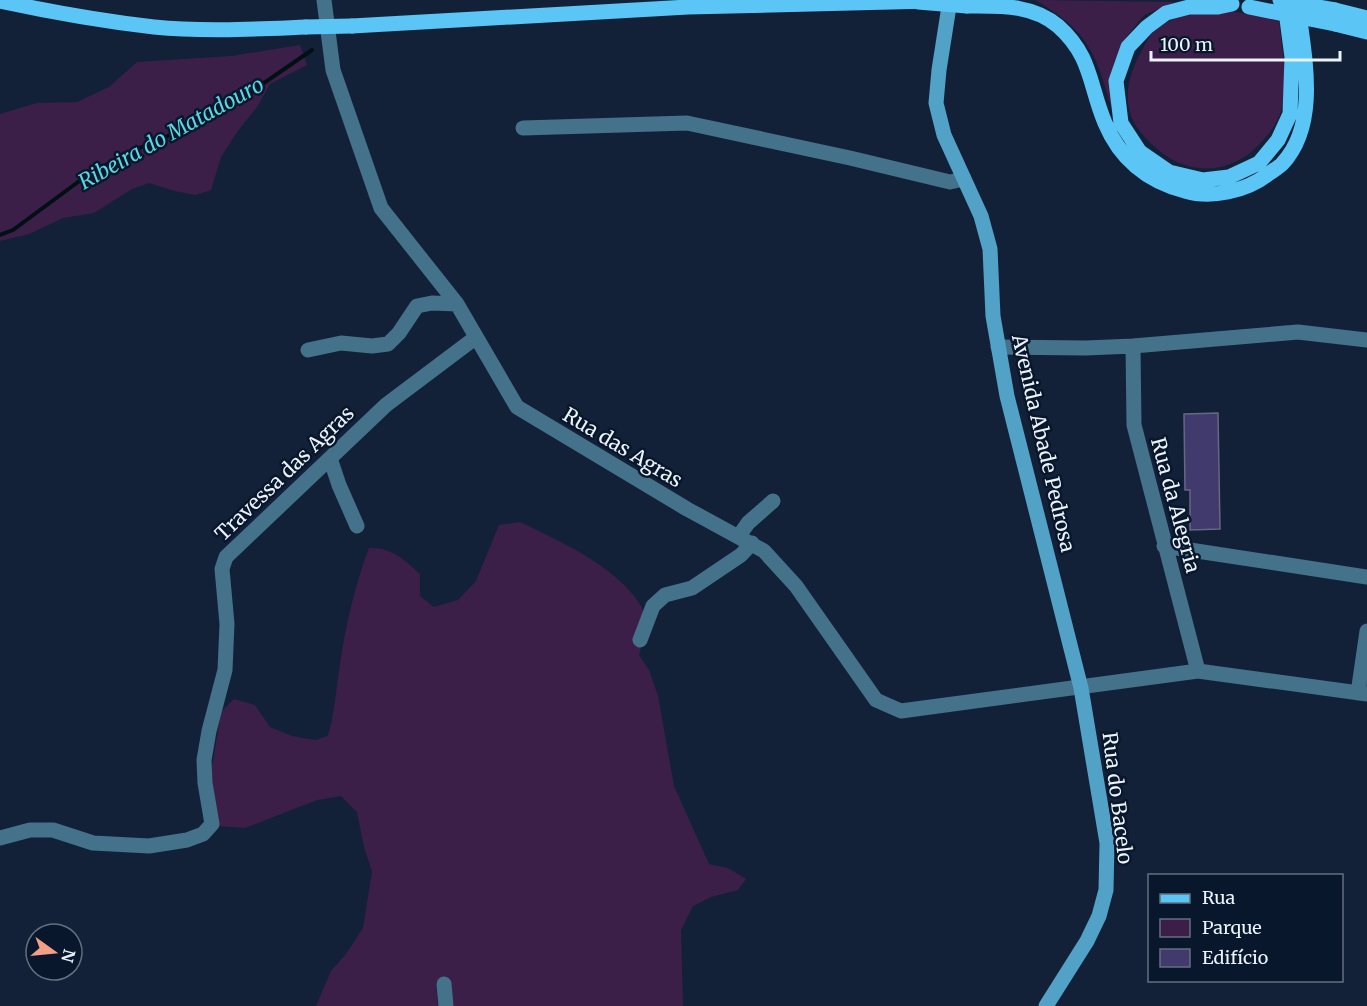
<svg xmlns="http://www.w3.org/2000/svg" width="1367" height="1006" font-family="Merriweather,serif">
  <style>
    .green { fill: #3c1f49 }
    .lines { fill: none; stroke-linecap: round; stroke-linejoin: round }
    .stream { stroke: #001013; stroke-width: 4 }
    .building { fill: #403b6c; stroke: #686685; stroke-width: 1.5 }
    .street { stroke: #43728a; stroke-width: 15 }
    .secondary { stroke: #52a1c7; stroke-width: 15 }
    .primary { stroke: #5bc5f6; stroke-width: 15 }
    .primary-bridge { stroke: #5bc5f6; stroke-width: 15 }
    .labels { text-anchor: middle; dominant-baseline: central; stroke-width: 5; stroke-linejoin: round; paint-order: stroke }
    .street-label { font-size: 20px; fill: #ecf3fc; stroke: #09172d }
    .water-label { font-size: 21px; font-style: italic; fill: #5ad7e2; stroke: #09172d }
  </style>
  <rect width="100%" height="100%" fill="#122138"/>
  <path class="green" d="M1036 0 1175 2 1144 15 1125 39 1111 72V107C1104 84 1098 59 1084 40 1072 23 1053 11 1036 0Z
    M1225 10 1279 20C1282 48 1288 79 1282 106 1280 118 1273 129 1265 138 1235 175 1188 179 1154 146 1144 137 1134 126 1130 113 1124 92 1131 70 1141 52 1144 47 1146 41 1150 36 1158 24 1183 14 1198 11 1206 9 1216 11 1225 10Z
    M300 45 307 65 270 84 257 107 237 132 221 157 211 190 195 195 175 191 149 183 132 189 94 213 63 218 29 234 0 241V114L37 103 77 102 109 87 137 62 232 56Z
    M520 522C558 540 619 568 641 606 648 618 643 642 639 655L649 670 658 696 674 786 709 864 728 868 746 879 738 890 711 897 693 906 681 930 683 1006H453L447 977 436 982 438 1006H316L331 971 346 954 363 928 372 872 364 847 357 812 341 796 317 800 245 828 217 826 211 773 221 712 234 699 255 705 270 727 292 736 315 740 328 736C335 712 336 689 340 664 346 624 355 585 369 548 391 547 405 560 420 574V596L434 607 458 600 476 581 499 525Z"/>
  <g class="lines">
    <path class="stream" d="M0 235 13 230 78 182 121 156 170 135 251 92 312 50"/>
  </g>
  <path class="building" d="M1218 413 1220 529 1190 530V490H1185L1184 414Z"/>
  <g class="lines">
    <path class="street" d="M324 0 333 70 381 208 457 304 517 407 687 509 764 551 796 586 876 700 901 711 1198 671 1367 694
      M523 128 687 123 850 158 950 182 964 179
      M1133 346 1134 425 1198 671
      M998 347 1086 348 1133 346 1298 332 1367 340
      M308 350 341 343 372 346 388 344 399 333 417 306 432 303 457 304
      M330 458 339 485 357 526
      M739 536 748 523 773 501
      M1164 546 1367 577
      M640 640 653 606 665 595 692 588 741 555 752 543
      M1358 693 1367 631
      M0 838 30 830H53L93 843 149 846 187 840 203 834 212 824 205 783 204 760 209 731 225 670 227 624 222 569 226 557 386 405 475 338
      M444 984 446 1006"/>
    <path class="secondary" d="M950 0 939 70 936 103 944 135 981 216 990 249 993 316 1007 396 1081 688 1107 843 1106 890 1099 916 1087 941 1046 1006"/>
    <path class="primary" d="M0 1C51 12 102 21 154 27 204 32 256 29 306 27
      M1232 4 1218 7H1189L1166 13 1147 27 1128 47 1116 81 1121 123 1140 152 1169 172 1203 180 1229 177 1259 163 1278 140 1290 114 1292 57 1285 4
      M967 6C999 6 1032 4 1058 26 1092 56 1089 85 1105 123 1120 159 1147 181 1185 191 1211 199 1246 191 1267 175 1272 171 1278 168 1282 164 1320 124 1304 55 1298 6
      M1335 10 1367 18
      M1335 24 1367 32
      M352 26 688 7 931 1"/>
    <path class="primary-bridge" d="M1280 0 1335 10
      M918 2 967 6
      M1249 7 1335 24
      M306 27 352 26"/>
  </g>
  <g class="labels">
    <g class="street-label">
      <text transform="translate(1044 443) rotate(77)">Avenida Abade Pedrosa</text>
      <text transform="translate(623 447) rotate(31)">Rua das Agras</text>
      <text transform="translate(284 473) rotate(-44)">Travessa das Agras</text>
      <text transform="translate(1176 505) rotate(75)">Rua da Alegria</text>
      <text transform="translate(1118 798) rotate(83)">Rua do Bacelo</text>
    </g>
    <g class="water-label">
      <text transform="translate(171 133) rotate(-29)">Ribeira do Matadouro</text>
    </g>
  </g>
  <rect x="1148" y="874" width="195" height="108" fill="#09172d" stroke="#646f80" stroke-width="1.5"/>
  <rect x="1160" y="894" width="30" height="9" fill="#5bc5f6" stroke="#646f80" stroke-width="1.5"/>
  <text x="1202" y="904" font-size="18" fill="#ecf3fc">Rua</text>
  <rect x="1160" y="919" width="30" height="18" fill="#3c1f49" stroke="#646f80" stroke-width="1.5"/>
  <text x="1202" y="934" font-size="18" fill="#ecf3fc">Parque</text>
  <rect x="1160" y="949" width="30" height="18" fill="#403b6c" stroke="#646f80" stroke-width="1.5"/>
  <text x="1202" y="964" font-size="18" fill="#ecf3fc">Edifício</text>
  <g transform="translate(54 952) rotate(105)"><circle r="28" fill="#09172d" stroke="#646f80" stroke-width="1.5"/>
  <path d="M0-4.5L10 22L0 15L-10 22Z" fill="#f39f85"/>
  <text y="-9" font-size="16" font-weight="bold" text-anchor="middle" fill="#ecf3fc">N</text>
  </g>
  <path d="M1151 51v9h189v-9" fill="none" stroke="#ecf3fc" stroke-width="3"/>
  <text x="1160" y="51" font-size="18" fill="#ecf3fc" stroke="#09172d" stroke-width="4.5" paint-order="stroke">100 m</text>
</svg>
